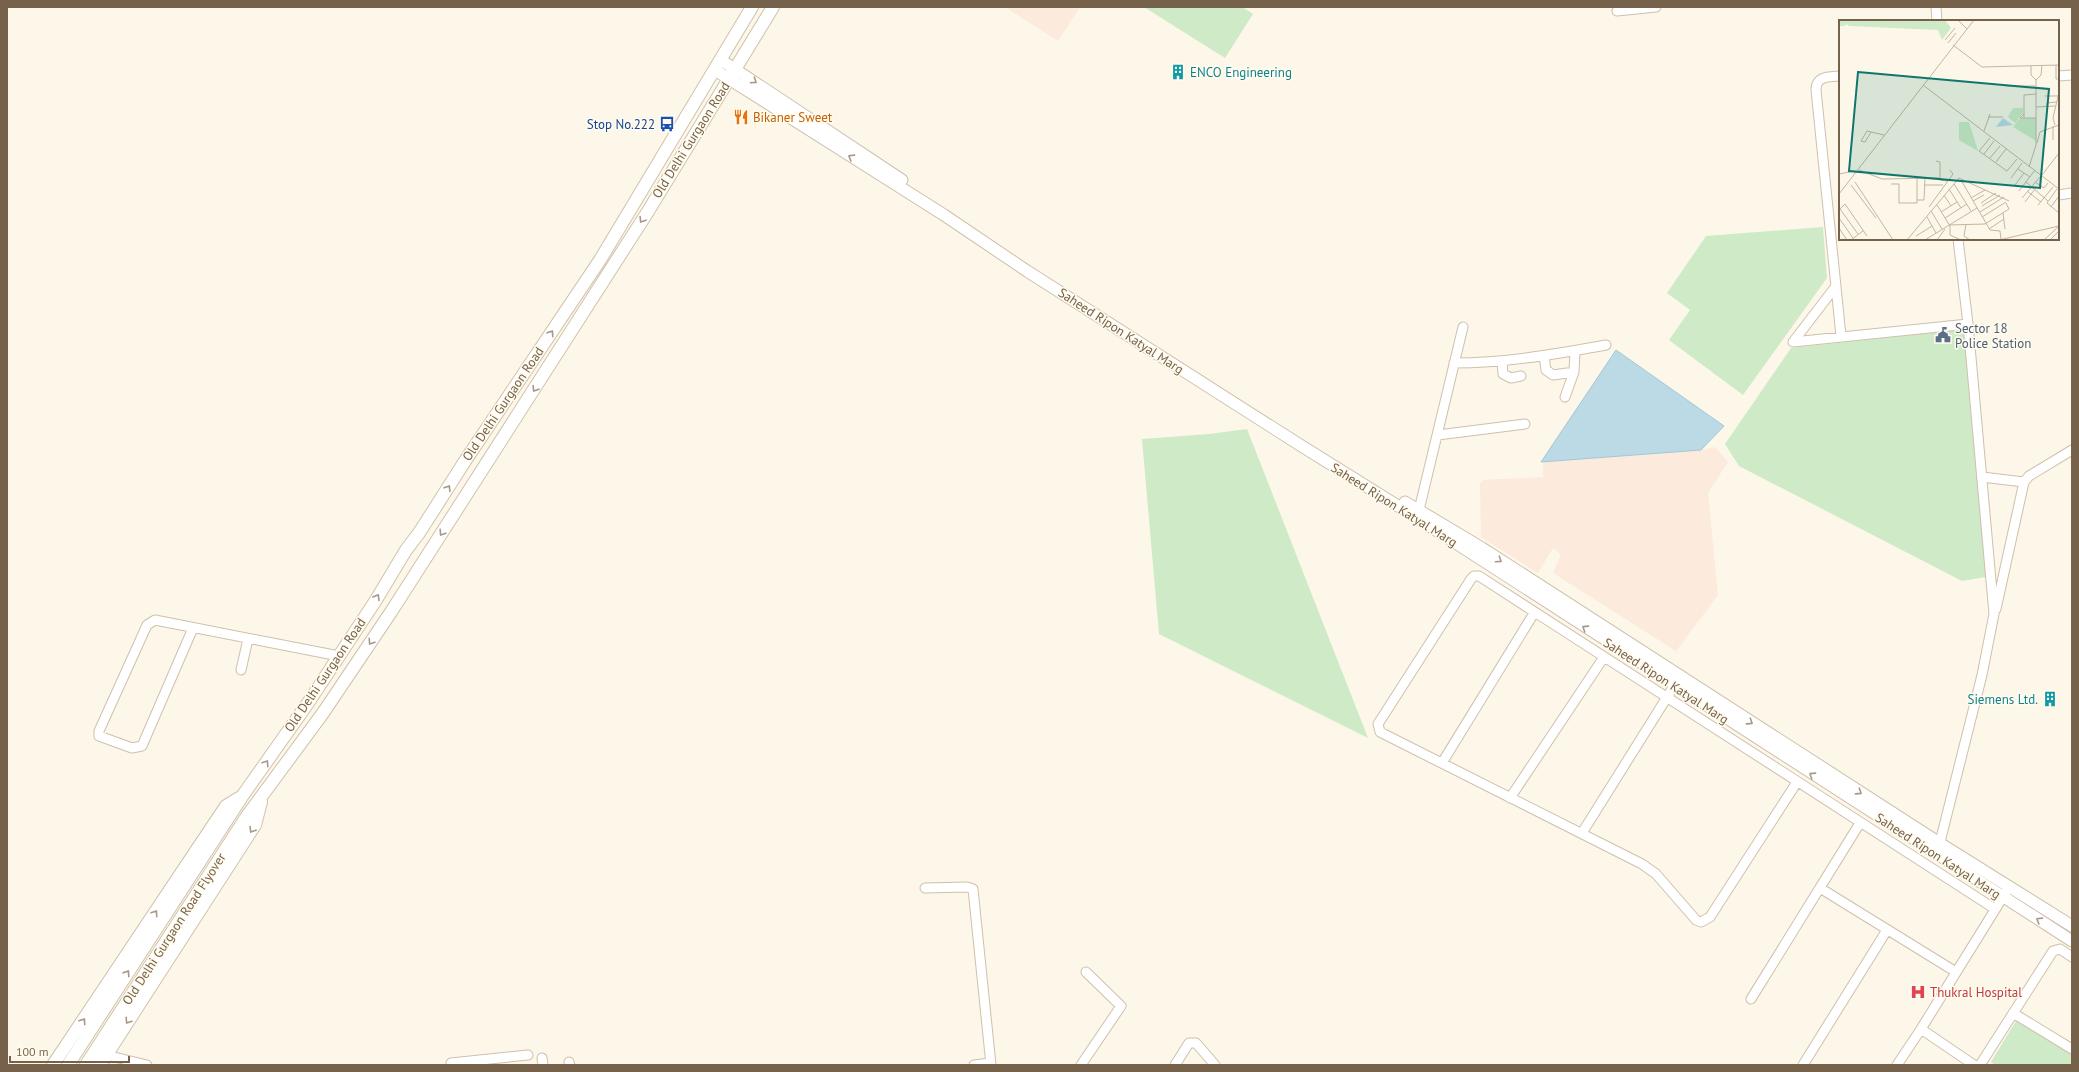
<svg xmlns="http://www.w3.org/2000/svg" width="2079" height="1072" font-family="'PT Sans',sans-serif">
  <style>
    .commercial { fill: #fceadc }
    .green { fill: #cfeac6 }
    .water { fill: #bcdae6; stroke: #a2c8d8 }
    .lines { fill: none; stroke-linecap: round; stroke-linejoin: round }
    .minor-casing { stroke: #cec0ad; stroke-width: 11 }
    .tertiary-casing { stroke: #cec0ad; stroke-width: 13 }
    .secondary-casing { stroke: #d1c2ab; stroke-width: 14 }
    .minor { stroke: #fff; stroke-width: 9 }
    .tertiary { stroke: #fff; stroke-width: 11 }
    .secondary { stroke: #fff; stroke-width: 12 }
    .oneway { stroke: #a6988a }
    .labels { text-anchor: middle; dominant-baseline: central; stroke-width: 3; stroke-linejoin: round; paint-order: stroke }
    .culture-label { font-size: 13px; fill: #0d838f; stroke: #fffbee; text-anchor: start }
    .food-label { font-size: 13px; fill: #c56008; stroke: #fffbee; text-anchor: start }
    .transit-label { font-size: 13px; fill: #164399; stroke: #fffbee; text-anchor: end }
    .street-label { font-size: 13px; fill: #76614b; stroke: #fffbee }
    .service-label { font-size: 13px; fill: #4e5e75; stroke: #fffbee; text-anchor: start }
    .health-label { font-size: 13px; fill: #be3a42; stroke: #fffbee; text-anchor: start }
    .inset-road { fill: none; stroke: #c2b6a4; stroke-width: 1 }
    .view { fill: #0f766e; fill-opacity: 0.15; stroke: #0f766e; stroke-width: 2 }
    .inset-edge { fill: none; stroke: #76614b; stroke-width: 2 }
  </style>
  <rect width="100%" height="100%" fill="#fcf7e8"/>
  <path class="commercial" d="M1005 7H1080L1058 41Z
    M1715 447 1728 462 1708 493 1718 595 1676 651 1553 573 1561 555 1553 548 1538 573 1481 537 1480 484 1483 480 1543 477V462L1701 450Z"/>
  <path class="green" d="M1144 7H1242L1253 14 1225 58Z
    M1823 227 1827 278 1743 395 1669 340 1690 310 1667 293 1706 236Z
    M1968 329 1992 576 1962 581 1739 466 1725 444 1791 348Z
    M1247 429 1368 738 1159 634 1142 439 1209 434Z
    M2016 1021 2072 1054V1065H1995L1991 1062Z"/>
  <path class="water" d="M1616 350 1724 426 1701 450 1541 462Z"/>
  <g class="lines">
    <defs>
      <path id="minor" d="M1936 7 1937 21
        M1617 11 1656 7
        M1840 76C1828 77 1816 76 1816 90L1841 336
        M2058 76 2072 75
        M2058 195 2072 193
        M1836 286 1793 342 1968 324
        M1544 356 1546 370 1553 375 1574 372
        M1502 362 1503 374 1511 378 1521 376
        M1454 363C1506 363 1555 354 1606 345
        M1565 397 1574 372 1575 351
        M1438 435 1525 424
        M1982 477 2024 482
        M1419 510 1463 327
        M1996 609 2024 482 2029 476 2072 450
        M193 628 142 746 132 748 99 736V731L147 625 155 620 339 656
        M241 670 248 639
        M1442 763 1534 613
        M1797 782 1710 917 1701 922 1696 920 1656 874 1642 864 1380 732 1378 724 1471 579 1474 576H1479L1995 909
        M1510 798 1604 657
        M1582 833 1674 686
        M1938 850 1982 675 1994 614 1968 324 1958 239
        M925 888 967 887 973 889 991 1065
        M1820 888 1956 972
        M1751 999 1860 823
        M2013 1013 2072 1049
        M1921 1029 1974 1065
        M106 1055 147 1065
        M542 1058 543 1065
        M569 1062 570 1065
        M451 1063 528 1055
        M974 1065 990 1063
        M1081 1065 1121 1006 1086 972
        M1175 1065 1189 1043H1196L1215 1065
        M1803 1065 1887 930
        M1897 1065 1921 1029 2006 892
        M1980 1065 2053 951 2060 949 2072 957"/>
      <path id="tertiary" d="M721 60 902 180
        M715 70 944 215 1027 271 1300 445 1414 516 2072 941
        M1405 502 1482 548 1941 844 2072 926"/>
      <path id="secondary" d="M53 1065 226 806 239 798
        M68 1065 243 795 308 703 376 600 406 550 419 533 465 461 600 260 752 7
        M86 1065 247 816 323 713 391 612 647 213 773 7
        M100 1065 255 825 261 802"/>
    </defs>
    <use href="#minor" class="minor-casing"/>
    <use href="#tertiary" class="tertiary-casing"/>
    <use href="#secondary" class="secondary-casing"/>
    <use href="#minor" class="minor"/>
    <use href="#tertiary" class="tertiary"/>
    <use href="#secondary" class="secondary"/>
  </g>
  <defs><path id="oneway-chevron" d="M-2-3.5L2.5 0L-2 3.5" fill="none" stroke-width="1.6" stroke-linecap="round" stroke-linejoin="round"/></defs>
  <g class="oneway">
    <use href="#oneway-chevron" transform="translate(754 81) rotate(34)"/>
    <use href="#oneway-chevron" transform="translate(851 157) rotate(-148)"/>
    <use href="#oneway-chevron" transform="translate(642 220) rotate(122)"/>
    <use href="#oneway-chevron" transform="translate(551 333) rotate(-56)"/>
    <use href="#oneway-chevron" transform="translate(535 389) rotate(122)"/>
    <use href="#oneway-chevron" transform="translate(448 488) rotate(-58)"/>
    <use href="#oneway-chevron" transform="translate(442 533) rotate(123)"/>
    <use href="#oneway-chevron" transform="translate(1499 560) rotate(34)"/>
    <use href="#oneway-chevron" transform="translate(377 597) rotate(-59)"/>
    <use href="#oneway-chevron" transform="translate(1585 628) rotate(-147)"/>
    <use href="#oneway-chevron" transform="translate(371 642) rotate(124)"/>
    <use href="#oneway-chevron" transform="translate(1750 722) rotate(33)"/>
    <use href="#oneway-chevron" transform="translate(266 763) rotate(-57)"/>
    <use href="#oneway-chevron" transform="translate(1812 775) rotate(-147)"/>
    <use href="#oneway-chevron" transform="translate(1859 792) rotate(33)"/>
    <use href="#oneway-chevron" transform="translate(252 830) rotate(122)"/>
    <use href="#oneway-chevron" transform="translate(155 913) rotate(-56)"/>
    <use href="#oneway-chevron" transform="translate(2039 920) rotate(-148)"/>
    <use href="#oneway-chevron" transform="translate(127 973) rotate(-57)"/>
    <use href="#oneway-chevron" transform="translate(83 1021) rotate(-56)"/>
    <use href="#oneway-chevron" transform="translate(128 1021) rotate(123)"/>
  </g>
  <defs>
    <symbol id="building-bare" viewBox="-9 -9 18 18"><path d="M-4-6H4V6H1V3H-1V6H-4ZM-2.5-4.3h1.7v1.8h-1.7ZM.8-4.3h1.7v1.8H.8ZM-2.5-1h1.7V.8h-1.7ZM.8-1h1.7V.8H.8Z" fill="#0f9aa8" stroke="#fffbee" stroke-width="2.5" paint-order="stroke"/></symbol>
    <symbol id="restaurant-bare" viewBox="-9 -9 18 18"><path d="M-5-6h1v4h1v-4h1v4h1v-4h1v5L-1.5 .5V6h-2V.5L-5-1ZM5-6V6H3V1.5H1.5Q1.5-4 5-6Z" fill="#e8710a" stroke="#fffbee" stroke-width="2.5" paint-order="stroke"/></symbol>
    <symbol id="bus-bare" viewBox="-9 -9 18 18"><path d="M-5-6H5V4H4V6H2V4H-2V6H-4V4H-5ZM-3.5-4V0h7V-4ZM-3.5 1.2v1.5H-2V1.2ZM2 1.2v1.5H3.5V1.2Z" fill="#1a4fb4" stroke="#fffbee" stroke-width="2.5" paint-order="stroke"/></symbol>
    <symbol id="civic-bare" viewBox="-9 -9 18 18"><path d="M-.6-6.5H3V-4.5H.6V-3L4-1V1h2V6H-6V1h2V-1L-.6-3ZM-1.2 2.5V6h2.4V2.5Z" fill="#5c6f8a" stroke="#fffbee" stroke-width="2.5" paint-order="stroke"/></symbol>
    <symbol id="hospital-bare" viewBox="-9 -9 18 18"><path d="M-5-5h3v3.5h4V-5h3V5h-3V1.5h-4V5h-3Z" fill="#e0444e" stroke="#fffbee" stroke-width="2.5" paint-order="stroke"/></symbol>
  </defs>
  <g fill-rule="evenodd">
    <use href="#building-bare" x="1167" y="61" width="22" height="22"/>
    <use href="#restaurant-bare" x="730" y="106" width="22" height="22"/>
    <use href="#bus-bare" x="656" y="113" width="22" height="22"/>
    <use href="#civic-bare" x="1932" y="324" width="22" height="22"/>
    <use href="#building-bare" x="2039" y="688" width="22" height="22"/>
    <use href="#hospital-bare" x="1907" y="981" width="22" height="22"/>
  </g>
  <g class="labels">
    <g class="culture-label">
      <text x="1190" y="72">ENCO Engineering</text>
      <text x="2038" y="699" text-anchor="end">Siemens Ltd.</text>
    </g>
    <g class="food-label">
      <text x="753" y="117">Bikaner Sweet</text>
    </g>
    <g class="transit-label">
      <text x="655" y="124">Stop No.222</text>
    </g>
    <g class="street-label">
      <text transform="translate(691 140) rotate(-58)">Old Delhi Gurgaon Road</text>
      <text transform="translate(1121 331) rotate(33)">Saheed Ripon Katyal Marg</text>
      <text transform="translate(503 404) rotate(-56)">Old Delhi Gurgaon Road</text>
      <text transform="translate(1394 505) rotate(32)">Saheed Ripon Katyal Marg</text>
      <text transform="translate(325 675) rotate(-56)">Old Delhi Gurgaon Road</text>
      <text transform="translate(1666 681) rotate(33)">Saheed Ripon Katyal Marg</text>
      <text transform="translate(1938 856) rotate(33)">Saheed Ripon Katyal Marg</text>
      <text transform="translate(174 929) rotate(-57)">Old Delhi Gurgaon Road Flyover</text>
    </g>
    <g class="service-label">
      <text x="1955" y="328">Sector 18<tspan x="1955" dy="15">Police Station</tspan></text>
    </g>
    <g class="health-label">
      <text x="1930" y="992">Thukral Hospital</text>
    </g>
  </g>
  <g transform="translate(1839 20)">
    <rect width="220" height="220" fill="#fcf7e8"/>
    <path d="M0 0H106L112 8 103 20 99 10 10 6 7 4 6 6H0ZM174 88H184V93L176 103 169 97ZM197 98V121L174 107 180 99ZM120 102H130L139 131 120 120Z" fill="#cfeac6"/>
    <path d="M164 98 174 105 157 107Z" fill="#bcdae6"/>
    <path class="inset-road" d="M119 0 128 9M106 20 116 8M109 23 117 13M114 25 143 47 220 45M217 45V59H220M192 46V55L197 60 202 55 203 45M84 65 220 169M167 66H196M206 76H219M197 87 216 86M208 87V83L217 82M185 94 181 98H197M149 97H164M185 98V75L197 74M216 105 214 98 220 72M145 111 151 94M32 112 26 122 22 121 28 111 45 115M151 118 140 131 168 151 178 139M214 120V106M198 123 201 112 220 105M145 134 155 121M151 138 161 126M97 141 101 142V160L108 161M157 142 167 129M190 147 197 125V60M179 149 191 157M20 150 43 159 101 158M0 154 15 151M203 155 220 133M172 158 183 143M122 160 151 210 161 211 162 219M16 162 54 220M187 162 209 181M196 162 205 168 209 163M52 164H60V183H78V158M115 164 132 191M12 165 37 198M85 165H104M176 165 185 153M110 169 122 188M218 169 208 183 220 193M180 171 196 150M188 171 202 182M0 174 135 0M105 175 112 186M132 178 146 170M183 178 201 157M78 180H85L86 159M134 181 145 175M186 182 196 169M142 183 157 173M98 185 111 206V215L122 220M199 185 214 167M143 186 161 175M90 187 114 154 111 150M212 187 220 176M1 189 19 214M0 190 6 184 28 216M92 191 103 209M102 192 118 182M141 192 165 177M164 193 166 209M88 197 97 213M143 197 167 182M0 198 14 218M106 198 128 184M127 204 125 216 131 220M110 205 146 204 170 189 167 183M0 208 8 220M150 209 165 199M77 216 93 206M12 220 24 211M68 220 120 158 170 181M86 220 138 188M98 220 106 209M160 220 220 206M205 220 220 206M211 220 220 211"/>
    <path class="view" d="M19 52 210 69 201 168 10 151Z"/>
    <rect width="220" height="220" class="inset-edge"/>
  </g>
  <rect width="2079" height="1072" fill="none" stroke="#76614b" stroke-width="16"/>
  <path d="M10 1056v6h119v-6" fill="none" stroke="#76614b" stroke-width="2"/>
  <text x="16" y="1056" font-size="12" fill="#76614b" stroke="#fffbee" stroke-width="3" paint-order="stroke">100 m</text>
</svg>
